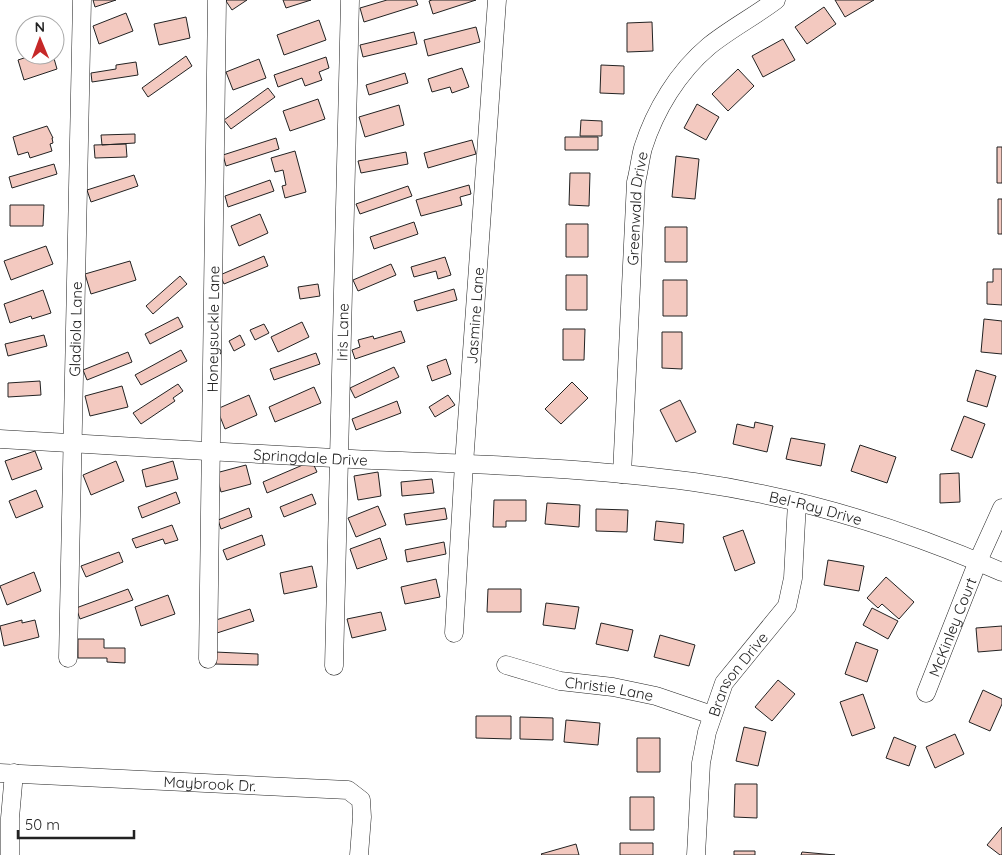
<svg xmlns="http://www.w3.org/2000/svg" width="1002" height="855" font-family="Quicksand,sans-serif">
  <style>
    .building { fill: #f3c9c0; stroke: #222 }
    .lines { fill: none; stroke-linecap: round; stroke-linejoin: round }
    .minor-casing { stroke: #222; stroke-width: 19 }
    .minor { stroke: #fff; stroke-width: 18 }
    .labels { text-anchor: middle; dominant-baseline: central; stroke-width: 4; stroke-linejoin: round; paint-order: stroke }
    .street-label { font-size: 15px; fill: #222; stroke: #fff }
  </style>
  <rect width="100%" height="100%" fill="#fff"/>
  <path class="building" d="M93 0H116L95 7Z
    M227 0H247L232 10 226 1Z
    M283 0H311L286 8Z
    M387 0H416L418 5 364 22 360 8Z
    M432 0H476L433 14 429 1Z
    M835 0H874L845 17Z
    M824 7 836 24 807 44 795 27Z
    M126 13 133 31 99 44 93 26Z
    M186 17 190 38 159 45 154 24Z
    M319 20 326 40 284 55 277 35Z
    M652 22 653 51 627 52V23Z
    M476 27 480 42 428 56 424 40Z
    M414 32 417 44 363 57 360 45Z
    M783 39 795 60 763 77 752 56Z
    M33 55H53L57 69 24 80 18 60Z
    M186 56 192 66 148 97 142 88Z
    M326 57 329 68 319 72 322 80 305 86 302 78 278 87 274 75Z
    M259 59 266 78 233 90 226 72Z
    M136 62 138 75 92 82 91 73 116 69V65Z
    M601 65 624 66V94L600 93Z
    M462 68 469 87 452 93 450 87 432 92 428 79Z
    M738 69 754 86 728 111 712 94Z
    M405 73 408 83 369 95 366 85Z
    M268 88 275 97 231 129 224 120Z
    M318 99 325 119 290 131 283 111Z
    M697 104 719 117 706 140 684 128Z
    M399 105 404 125 365 137 359 117Z
    M581 120 602 121V136H580Z
    M47 126 53 138H52L53 143 50 144 52 151 30 158 28 152 18 155 13 137Z
    M135 134V143L102 145 101 135Z
    M565 137H598V150H565Z
    M276 138 279 149 226 166 223 155Z
    M472 140 476 154 428 168 424 153Z
    M126 144 127 157 95 158 94 145Z
    M997 147H1002V183H997Z
    M295 151 306 192 285 198 282 186 286 185 283 170 275 172 271 158Z
    M406 152 408 164 361 173 358 161Z
    M676 156 699 159 695 199 672 197Z
    M54 164 57 174 12 188 9 177Z
    M570 173H590L589 206 569 205Z
    M134 175 138 186 91 202 87 190Z
    M270 180 274 191 228 207 225 196Z
    M469 185 471 194 460 197 462 205 421 216 416 200Z
    M408 186 412 196 360 214 356 204Z
    M998 199H1002V234H998Z
    M10 205H44L43 226H10Z
    M260 214 268 233 239 246 231 226Z
    M414 222 418 234 374 249 370 237Z
    M566 224H588V257H566Z
    M665 227H687V262H665Z
    M46 246 53 264 11 280 4 261Z
    M264 256 268 266 224 284 220 275Z
    M445 257 451 275 438 279 436 271 414 277 411 267Z
    M130 261 136 280 91 294 85 274Z
    M391 264 396 275 358 291 353 280Z
    M993 269H1002V305L987 304V282H993Z
    M566 275H587V310H566Z
    M180 276 187 284 153 314 146 306Z
    M663 280H687V316H663Z
    M318 284 320 296 300 299 298 287Z
    M454 289 457 300 417 311 414 301Z
    M43 290 51 313 32 319 31 316 10 323 4 304Z
    M178 317 183 327 150 344 145 334Z
    M984 319 1002 321V354L981 352Z
    M302 322 309 337 278 352 271 337Z
    M264 324 269 333 255 340 250 330Z
    M563 329H585L584 360H563Z
    M401 331 405 342 355 359 352 350 360 347 358 340 373 336 374 339Z
    M662 332H682V369L662 368Z
    M44 335 47 346 8 356 5 344Z
    M240 335 245 345 234 351 229 341Z
    M181 350 187 361 141 385 135 375Z
    M128 352 132 362 87 380 83 370Z
    M316 353 320 364 274 380 270 369Z
    M446 359 451 374 432 381 427 366Z
    M394 367 399 377 355 398 350 388Z
    M976 370 996 376 987 407 967 401Z
    M40 381 41 395 8 397V383Z
    M572 382 588 398 561 424 545 409Z
    M178 384 183 391 173 398 175 401 141 424 133 413Z
    M122 386 128 407 90 416 85 396Z
    M314 387 321 403 275 422 269 407Z
    M249 395 257 415 225 429 217 409Z
    M448 395 455 405 435 417 429 407Z
    M680 400 696 432 676 442 660 410Z
    M397 401 401 413 356 430 352 419Z
    M964 416 985 424 972 458 951 450Z
    M755 422 773 426 767 452 733 444 737 424 754 428Z
    M791 438 825 444 821 466 786 459Z
    M860 445 896 457 887 483 851 471Z
    M35 451 42 469 12 480 5 461Z
    M116 461 124 481 91 495 83 475Z
    M173 461 178 479 146 487 142 470Z
    M312 461 317 472 267 493 263 482Z
    M246 465 251 484 221 492 216 473Z
    M378 472 381 496 358 500 354 476Z
    M959 473 960 502 940 503V474Z
    M432 479 434 493 402 496 401 482Z
    M36 490 43 507 16 518 9 501Z
    M176 492 180 503 142 518 138 507Z
    M312 494 316 504 284 517 280 507Z
    M494 500H526V521H506V527H493Z
    M547 503 580 505 579 527 545 524Z
    M378 506 386 525 356 537 348 518Z
    M249 508 252 517 221 529 218 520Z
    M445 508 447 519 406 525 404 514Z
    M596 509 628 510 627 532 596 531Z
    M656 521 684 524 683 543 654 540Z
    M172 525 178 540 165 544 163 539 136 548 132 539Z
    M743 530 755 563 735 571 723 537Z
    M262 535 265 545 227 560 223 550Z
    M380 538 387 559 357 569 350 549Z
    M444 542 446 554 407 562 405 550Z
    M119 552 123 562 86 577 81 566Z
    M828 560 864 566 859 591 824 585Z
    M312 566 317 587 284 594 280 573Z
    M34 572 41 591 7 605 0 586Z
    M886 577 914 602 899 619 882 604 878 608 867 598Z
    M436 579 440 597 405 604 401 587Z
    M128 589 133 600 80 619 76 608Z
    M488 589H521V612H487Z
    M168 595 175 614 141 626 135 607Z
    M546 603 579 607 575 629 543 625Z
    M872 608 898 621 888 639 863 625Z
    M250 609 254 621 217 633 213 621Z
    M381 612 386 630 352 638 347 619Z
    M22 620V623L35 620 39 637 4 646 0 626Z
    M601 623 633 630 628 651 596 644Z
    M1002 626V650L978 652 976 628Z
    M660 635 695 645 689 666 654 657Z
    M78 639H104V648H125V663L107 662V658H78Z
    M856 642 878 650 867 682 845 674Z
    M215 652 258 654V665L214 664Z
    M778 680 795 694 772 721 755 707Z
    M983 690 1002 699V704L990 731 969 722Z
    M863 694 875 728 852 736 840 702Z
    M476 716H511V739L476 738Z
    M520 717 553 718V740L520 739Z
    M566 720 600 723 598 745 564 742Z
    M744 727 766 732 758 766 736 761Z
    M955 734 964 754 935 768 926 747Z
    M894 737 916 746 909 766 886 758Z
    M637 738H660V772H637Z
    M735 784H757V818L734 817Z
    M630 797H654V830H630Z
    M1002 827V855H1000L987 845Z
    M620 843H653V855H620Z
    M576 844 579 855H542L541 854Z
    M734 851H755V855H734Z
    M802 852 835 855H801Z"/>
  <g class="lines">
    <defs>
      <g id="minor">
        <path id="s1" d="M0 439C117 446 235 453 352 459 466 464 581 467 694 482 800 497 904 529 1002 572"/>
        <path id="s2" d="M622 474 636 182C639 171 640 159 643 148 655 110 678 72 709 46 730 29 755 16 776 0"/>
        <path id="s3" d="M454 633 464 464 497 0"/>
        <path id="s4" d="M68 658 82 0"/>
        <path id="s5" d="M208 659 217 0"/>
        <path id="s6" d="M506 665 560 681 613 687 656 696 712 715"/>
        <path id="s7" d="M334 666 350 0"/>
        <path id="s8" d="M926 693 978 561 1002 508"/>
        <path id="s9" d="M0 773 348 790 361 800 362 817 359 855"/>
        <path d="M10 855V818L14 773"/>
        <path id="s10" d="M696 855 701 763 707 732 724 683 787 606 793 578 797 502"/>
      </g>
    </defs>
    <use href="#minor" class="minor-casing"/>
    <use href="#minor" class="minor"/>
  </g>
  <g class="labels">
    <g class="street-label">
      <text stroke="none"><textPath href="#s2" startOffset="266">Greenwald Drive</textPath></text>
      <text stroke="none"><textPath href="#s3" startOffset="318">Jasmine Lane</textPath></text>
      <text stroke="none"><textPath href="#s4" startOffset="329">Gladiola Lane</textPath></text>
      <text stroke="none"><textPath href="#s5" startOffset="330">Honeysuckle Lane</textPath></text>
      <text stroke="none"><textPath href="#s7" startOffset="334">Iris Lane</textPath></text>
      <text stroke="none"><textPath href="#s1" startOffset="311">Springdale Drive</textPath></text>
      <text stroke="none"><textPath href="#s1" startOffset="820">Bel-Ray Drive</textPath></text>
      <text stroke="none"><textPath href="#s8" startOffset="71">McKinley Court</textPath></text>
      <text stroke="none"><textPath href="#s10" startOffset="190">Branson Drive</textPath></text>
      <text stroke="none"><textPath href="#s6" startOffset="106">Christie Lane</textPath></text>
      <text stroke="none"><textPath href="#s9" startOffset="210">Maybrook Dr.</textPath></text>
    </g>
  </g>
  <g transform="translate(40 40) rotate(359)"><circle r="24" fill="#ffffff" stroke="#a7a7a7"/>
  <path d="M0-4L9 19L0 12L-9 19Z" fill="#c62828"/>
  <text y="-8" font-size="14" font-weight="bold" text-anchor="middle" fill="#222222">N</text>
  </g>
  <path d="M18 830v8h116v-8" fill="none" stroke="#222222" stroke-width="2.5"/>
  <text x="25" y="830" font-size="15" fill="#222222" stroke="#ffffff" stroke-width="4" paint-order="stroke">50 m</text>
</svg>
